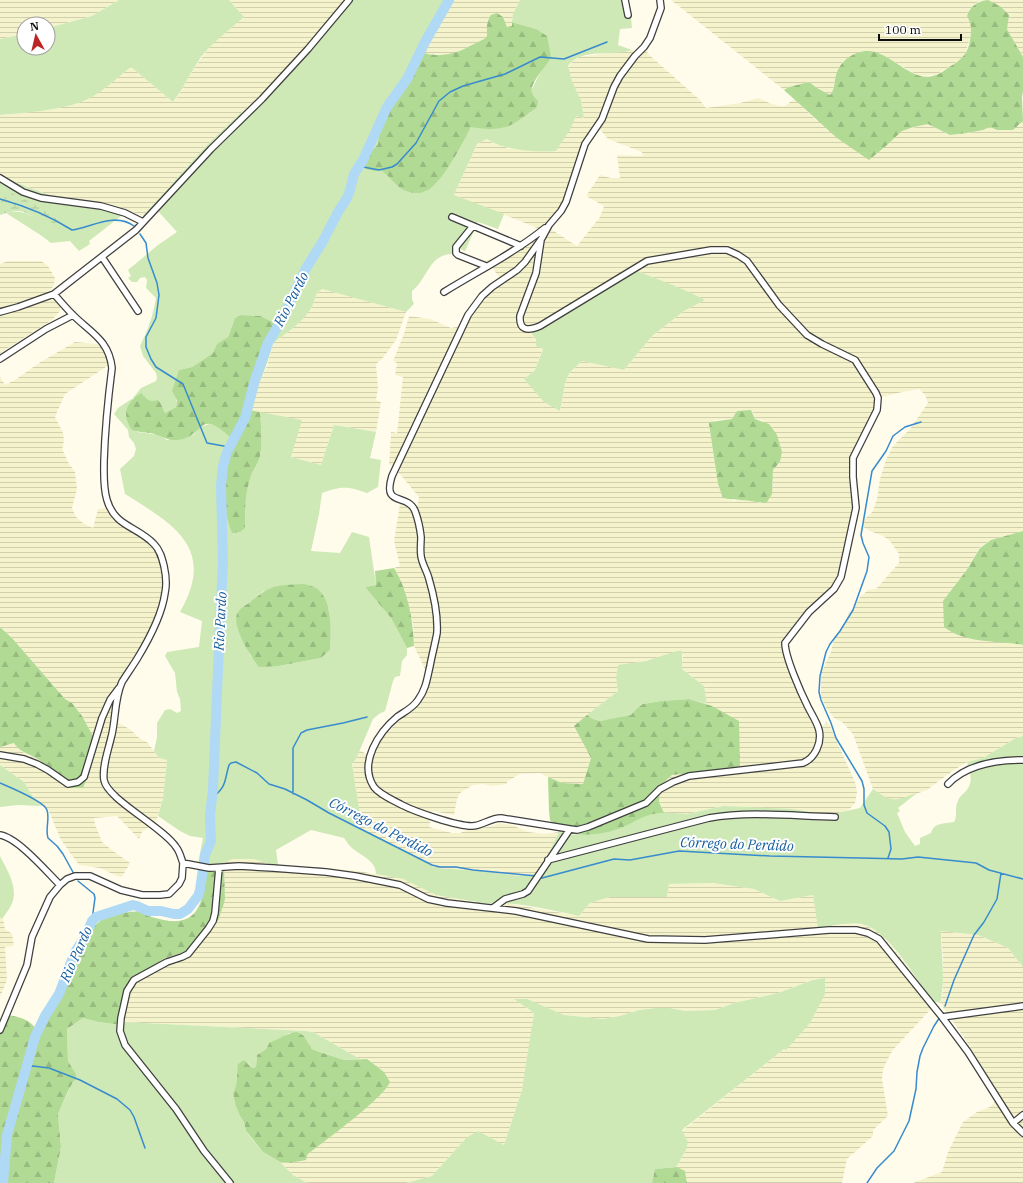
<svg xmlns="http://www.w3.org/2000/svg" width="1023" height="1183" font-family="'IBM Plex Serif',serif">
  <style>
    .farmland { fill: url(#farmland-rules); fill-rule: evenodd }
    .grass { fill: #cee9b6; fill-rule: evenodd }
    .forest { fill: url(#forest-firs) }
    .wetland { fill: url(#wetland-marsh) }
    .lines { fill: none; stroke-linecap: round; stroke-linejoin: round }
    .stream { stroke: #378bce; stroke-width: 1.5 }
    .river { stroke: #b0d9f6; stroke-width: 10 }
    .minor-casing { stroke: #3f3f3f; stroke-width: 8 }
    .minor { stroke: #fff; stroke-width: 5.5 }
    .labels { text-anchor: middle; dominant-baseline: central; stroke-width: 4; stroke-linejoin: round; paint-order: stroke }
    .water-label { font-size: 14px; font-style: italic; fill: #155c9e; stroke: #fff }
  </style>
  <defs>
    <pattern id="farmland-rules" width="6" height="5" patternUnits="userSpaceOnUse"><rect width="6" height="5" fill="#f5f3cc"/><path d="M0 2.5h6" fill="none" stroke="#d1cfae"/></pattern>
    <pattern id="forest-firs" width="22" height="20" patternUnits="userSpaceOnUse"><rect width="22" height="20" fill="#b1da95"/><path d="M5 1l3.5 6h-7zM16 11l3.5 6h-7z" fill="#97ba7f"/></pattern>
    <pattern id="wetland-marsh" width="20" height="14" patternUnits="userSpaceOnUse"><rect width="20" height="14" fill="#cee9b6"/><path d="M1 5h8M5 5V1M11 12h8M15 12V8" fill="none" stroke="#b0c79b"/></pattern>
  </defs>
  <rect width="100%" height="100%" fill="#fffcec"/>
  <path class="farmland" d="M0 0H119L92 16 48 28V24H24V34L0 39Z
    M229 0H346L307 48 262 95 236 117 205 147 143 216 126 209 93 201 49 195 7 179 0 174V115L16 114 56 108 71 105 86 100 111 83 131 67 173 102 178 96 194 68 214 41 244 17Z
    M453 0H520L513 14 512 26 507 27 503 17 497 13 487 25V36L484 39 457 53 444 55 426 54 423 52 440 21Z
    M671 0H1023V57L1007 29V22L988 0 979 1 969 10 972 30 966 52 961 59 936 75 919 76 881 54 844 60 839 67 836 76 833 90 830 95 817 88 809 82 789 87 784 90Z
    M645 46 648 54 699 99 706 108 740 103 758 98 772 104 779 106H785L794 99 816 120 887 145 902 131 923 125 928 124 950 135 967 133 983 130 990 127 997 130 1019 126 1023 121V531L991 540 980 547 966 571 1011 642 1023 645V736L1016 738 983 758 967 762 951 772 927 790 899 800H889L873 789 853 734 842 722 834 718 827 709 821 697V673L831 652 834 639 846 624 848 613 852 612 860 597 868 590 876 589 899 563V554L890 541 883 536 870 531 863 527V521L873 511 877 499 880 479 886 460 893 446 910 429 928 403 925 395 919 389 902 392 882 397 865 430 856 460 857 481 856 516 837 584 812 605 788 643 790 655 805 692 816 713 821 729 826 722 829 724 855 782 857 792 855 803 848 811 829 815 723 806 687 814 664 813 659 802 660 786 672 775 726 770 712 706 707 704 704 686 682 669V661L683 655 661 657 626 665H618L616 677 618 691 574 726 591 758 583 784 562 783 539 773 520 774 508 781 506 784 491 786 483 784 473 785 460 793 457 799 454 815 432 811 429 827 452 833H460L473 828 490 827 499 823 512 825 528 832 545 834 559 832 539 873 519 876 481 871 436 868 356 826 365 818 360 814 352 764 356 759 359 750 373 757 384 734 390 730 407 713 426 691 430 680 414 646 413 624 399 577 394 568 400 566 394 541 400 504 417 507 419 497 393 466 389 464 391 432 397 433 403 377 395 375 397 363 393 361 404 334 409 316 430 319 451 328 461 326 468 315 501 279 492 268 484 261 496 257 540 229 454 195 477 144 487 139 491 142 508 148 549 152 556 151 576 116 584 118 581 100 572 81 568 68 572 62 579 57 600 54 632 50 636 53ZM598 127 608 139 642 152 643 156 617 155 620 178H611L600 175 586 196 604 206 600 217 577 246 546 226 568 200 590 136ZM631 268 705 300 684 311 652 336 624 370 582 361 570 372 565 383 560 411 533 388 524 379 535 370 543 348 536 341 527 326 542 322ZM751 410 753 413 755 419 762 420 782 452 780 462 773 470 772 477 773 487 761 503 741 499 733 501 723 498 718 484 709 424 715 420 732 419 737 411Z
    M8 261H41L48 266 55 278 54 285 48 293 59 303 60 308V311L52 320 0 353V264Z
    M322 289 406 312 396 340 382 359 376 364 378 388 376 400 381 402 376 432 334 425 321 465 291 457 293 449 244 409 267 366 273 343 292 329 312 307 317 293Z
    M75 342 97 344 103 348 112 363 65 394 57 412 55 417 63 433 64 440 63 447 62 448 63 451 69 464 75 472 77 489 72 508 76 517 83 523 93 528 98 509 107 508 137 526 156 541 163 562 167 595 156 624 112 705 117 711V722L131 730 138 737 148 743 159 758 167 760V761L163 798 156 822 142 832 139 839 117 816 94 818 95 824 102 842 113 851 130 863 122 877 117 876 100 868 79 865 61 840 48 809 36 802 24 782 0 765V747L14 743 24 753 46 764 55 772 94 738 82 716 72 703 65 699 12 638 0 627V377L5 385 15 380 39 363Z
    M233 859H254L273 865 314 867 358 871 403 879 436 895 496 905 500 902 523 906 579 916 590 903 610 897H667L669 884 713 883 754 889 780 901 813 895 819 928 849 924 865 925 879 932 902 959 932 1001V1003L930 1010 892 1051 883 1069 882 1079 888 1116 873 1130V1136L847 1159 842 1183H687L685 1171 676 1167 686 1150 682 1131 784 1049 825 994V978L813 980 778 993 734 1003 715 1010 685 1011 670 1008H656L639 1010 620 1016 603 1019 564 1015 550 1010 537 1003 525 1008 534 1013 527 1063 522 1090 504 1145 466 1138 432 1176 406 1183H307L293 1175 280 1162 290 1163 307 1155 368 1106 384 1072 367 1059H360L313 1032 305 1031 123 1022 122 1014 128 988 137 976 165 958 194 949 219 919 225 899 224 863Z
    M0 918H3L5 929 12 934 14 946 5 947 7 980 0 997Z
    M941 931 978 935 1008 948 1023 967V1183H913L942 1172 948 1152 963 1122 977 1112 990 1107 998 1098 993 1084 965 1039 940 1003 943 991V959Z"/>
  <path class="grass" d="M119 0H229L244 17C229 30 214 41 201 57 191 71 184 88 173 102L131 67C117 78 101 93 86 100 63 110 25 113 0 115V39L24 34V48H48V28L92 16Z
    M346 0H453L440 21 423 52 408 72 399 96 384 113 378 144 367 155 377 170C387 169 390 180 397 185 402 189 418 190 425 192 446 175 459 151 471 127L519 119 531 112 532 95 531 91 540 73 536 29 512 22 513 14 520 0H625L631 18 632 28 620 29 618 45 632 50C612 57 582 47 568 66L572 81 581 100 584 118 576 116 570 130 556 151C537 153 502 150 487 139L477 144 454 195 504 214 498 229 478 222 465 251 455 247 452 254C429 254 427 280 412 291V299L414 304 406 312 322 289 317 293 312 307 304 318 292 329 273 343 276 324 261 316 241 315 235 318 228 337 218 344 213 353 192 367 179 370 176 407 165 413 161 404 147 400 146 398H133L127 411 137 432C147 433 159 434 167 440L193 435 200 427 209 424 217 425 231 438V445L228 456 224 490 245 528C245 510 245 493 251 476 253 469 259 463 260 456 263 442 261 427 260 412L302 420 291 457 321 465 334 425 376 432 370 458 381 460 378 487 367 493C347 486 342 486 322 493L319 514 311 551 340 553 352 532 369 537 376 585 365 587 391 618 407 648V655L402 661 400 676 395 677 393 681 385 711 379 714 373 719 356 759 352 764 360 814 365 817 357 826 436 868 481 871 519 876 539 873 559 832 574 835 596 833 617 829 643 816 662 812 687 814 723 806 791 809 829 815 860 808 873 789C893 803 894 801 917 793L898 808 900 811 897 813 905 832 915 846 920 844V838L931 833C934 822 944 824 954 822 958 816 954 808 958 801 959 797 963 794 966 791 974 782 970 772 967 762L983 758 1016 738 1023 736V967L1008 948 978 935 941 931C941 955 946 979 940 1003L932 1001C917 980 889 932 865 925 851 921 833 926 818 928L813 895 780 901 754 889 713 883 669 884 667 897H610L590 903 579 916C564 913 506 899 496 905L436 895 403 879 376 874C376 861 362 856 353 849 349 846 347 842 344 838L311 830 276 850 278 865H273L254 859H233L223 863 208 866 198 864 203 838 190 836 180 831 158 816 163 798 167 761V760L159 758 154 751 157 737V723L165 710 170 709 177 713 181 711 180 699 177 692 175 673 165 656 167 652 199 647 202 621 180 612C217 548 173 524 125 494L120 469 134 456 136 449 134 443 129 437 128 430 114 414 118 408 133 398 141 388 156 381 157 378 156 373 143 356 140 346C148 330 153 316 156 298L146 288 147 280 145 277 140 278 137 282H132L128 278 131 276 128 270 158 245 177 232 158 211 143 216 205 147 236 117 277 83ZM264 591 329 609 330 632V650L321 658 279 666 251 657 237 625 242 608Z
    M0 174 7 179 49 195 93 201 126 209 121 216 89 241 90 244 79 251 70 241 51 243 42 236 6 213C25 208 34 218 50 226L36 206 0 187Z
    M631 268C655 279 681 287 705 300L684 311 652 336 624 370 582 361 570 372 565 383 560 411 544 402 524 379 535 370 543 349 536 346V340L527 326 542 322Z
    M677 651H682V669L704 686 707 704 689 699 661 701 643 704 637 708 631 715 619 718 600 721 593 719 587 715 618 691 616 678 618 665 646 661Z
    M0 765 24 782 36 802 42 806 18 805 0 807Z
    M0 856C7 870 17 885 13 901 11 907 6 913 3 918H0Z
    M825 978V994L810 1023 786 1050 784 1049 682 1130 688 1142 686 1150 676 1167 655 1169 652 1183H406L432 1176 466 1138 478 1131 504 1145 522 1090 534 1013 514 999H527L564 1015 603 1019 620 1016 639 1010 656 1008H670L685 1011 715 1010 734 1003 778 993 813 980Z
    M83 1018 98 1022 120 1025 123 1022 305 1031 313 1032 360 1059 344 1060 312 1049 304 1036 289 1033 283 1037 270 1042 266 1049 257 1055 256 1067 252 1068 248 1063 237 1070C238 1079 238 1085 233 1093L240 1116 244 1122 246 1131 251 1138 263 1152 280 1162 293 1175 307 1183H54L61 1147 58 1114 76 1074 68 1061 67 1029Z"/>
  <path class="forest" d="M988 0 1000 6 1009 15 1007 29 1023 57V91L1022 97 1023 121 1013 130H997L990 127 983 130 967 133 950 135 928 124 914 127 902 131 887 145 869 160 837 138 784 90 789 87 809 82 817 88 830 95C834 90 834 86 835 80 837 67 844 58 857 53 886 41 909 86 936 75 940 74 945 70 949 67 958 62 966 56 969 45 971 34 973 26 967 16 970 6 978 1 988 0Z
    M497 13 503 17 507 27 512 26V22L536 29 547 36 551 57C547 66 529 83 532 93 533 96 536 99 538 101L537 107C531 112 513 125 506 127 495 130 482 129 471 127 463 143 441 186 424 192 419 194 411 193 406 191 395 187 390 175 380 170L375 171 366 169 363 160 378 144 380 123 384 113 399 96 408 72 423 52C427 55 431 54 436 55 458 55 465 48 484 39L487 36C487 28 486 22 491 15Z
    M241 315 261 316 276 324C272 355 261 383 244 409L260 412C261 427 263 442 260 456 259 463 253 469 251 476 245 493 245 510 245 528L240 532 232 533C222 510 223 481 228 456 229 450 232 445 231 438 197 406 206 437 177 440 167 441 160 435 150 433 144 432 138 432 132 430 121 415 126 402 141 393 147 399 149 403 158 400L161 404 165 413 176 407 177 400 172 391 179 370 192 367 213 353 217 344 228 337 235 318Z
    M751 410 755 419 769 424 777 435 782 452 780 462 773 470 772 494 767 502C759 504 751 500 742 500 734 499 731 500 723 498L718 484 709 424 710 422 732 419 737 411Z
    M1023 531V645C997 640 966 644 944 627L943 601 966 571 980 548 991 540Z
    M394 568C408 591 413 619 414 646L407 648 391 618 365 587 376 585 375 571Z
    M304 584C307 585 313 586 316 588 334 601 330 630 330 650L321 658 279 666 259 667C251 657 232 627 237 614 239 609 246 605 250 602 255 598 260 594 265 591 276 584 291 585 304 584Z
    M0 627 12 638 65 699 72 703 82 716 94 738 88 776 83 788H73C59 777 48 764 32 756 26 753 18 750 14 743L0 747Z
    M689 699 712 706 739 721 740 768 672 775 660 786 659 802 664 813C643 813 635 823 618 829 599 836 577 836 559 832L550 820 549 811 548 777 562 783 583 784 591 758 574 726 587 715 593 719 600 721 631 715 637 708 643 704 661 701Z
    M224 863 225 899 219 919 194 949 165 958 137 976 128 988 121 1025 98 1022 83 1018 67 1029 68 1061 76 1074V1079L73 1082 68 1091 58 1114 61 1147 54 1183H0V1022L4 1015C14 1015 30 1019 35 1028 52 1012 59 988 68 967 73 956 80 947 86 938 90 932 94 925 100 921 111 913 128 912 141 911 148 917 155 918 164 920 203 928 203 894 208 866Z
    M297 1032 304 1036 312 1049 320 1052 344 1060 367 1059 384 1072 390 1082C384 1098 323 1142 307 1155L306 1160 290 1163 280 1162 263 1152 246 1131 244 1122 240 1116 236 1106 233 1093C239 1083 236 1075 238 1064L244 1060 252 1068 256 1067 257 1055 266 1049 270 1042C280 1039 287 1033 297 1032Z
    M677 1167 685 1171 687 1183H652L655 1169Z"/>
  <path class="wetland" d="M0 187 52 213 59 217 62 224C41 231 35 212 18 211 12 211 6 213 0 215Z"/>
  <g class="lines">
    <path class="stream" d="M358 166 379 170 392 167 397 164 416 143 439 101 450 92 463 86 505 74 540 57 564 59 607 42
      M0 199C25 206 50 216 72 230 92 227 115 212 134 226
      M140 234 146 243 148 258 157 283 159 295 156 318 146 337V347L151 359 156 367 183 384 207 443 229 447
      M0 783C9 787 44 801 47 810 50 819 45 829 48 838L57 846 63 854 74 874
      M293 794V748L301 733 307 730 343 723 367 717
      M212 798C227 786 224 782 229 765L231 763 236 762 257 773 269 784 285 789 307 800 329 813 432 865 440 867H456L473 870 536 876
      M888 858 891 849 889 832 885 826 867 813 864 805V789L862 781 836 738 831 723 821 700 819 692 820 676 826 652 830 644 840 631 853 610 867 571 869 557 863 543 861 535 872 471 886 451 893 436 905 427 921 422
      M539 877 542 878 614 859 630 860 679 851 770 856 861 858 902 859 918 857 976 863 989 870 1023 879
      M78 881 94 894 95 898 92 920
      M945 1006 954 980 974 935 984 922 997 899 1001 873
      M26 1068 33 1066 49 1068 80 1080 117 1099 130 1110 134 1117 145 1148
      M867 1183 877 1168 894 1151 909 1121 916 1089 917 1072 920 1056 923 1048 934 1026 940 1017"/>
    <path class="river" d="M3 1183 7 1135 35 1037 45 1016 59 994 75 952 85 937 92 921 96 917 133 905 137 906 148 911H161L174 914H180L188 909 198 896 200 890 205 855 211 841 210 816 213 789 220 622 223 563 221 486 223 466 227 452 245 418 255 380 268 343 282 319 305 270 323 241 338 212 347 198 350 190 354 174 363 160 387 107 407 79 425 42 449 0"/>
    <defs>
      <path id="minor" d="M625 0 628 15
        M0 178 23 192 41 198 101 206 125 213 143 222
        M452 217 521 246
        M473 226 456 247V253L458 255 486 266
        M541 240 536 273 520 316C519 331 528 331 540 326L647 261 711 250H727L738 255 747 261 779 305 807 335 822 344 855 360 876 393 878 398 877 410 853 458V477L856 508 841 577 834 589 809 612 785 643C785 657 801 693 808 707 812 715 817 722 819 730 822 743 815 758 803 763L689 776 673 782 660 789 646 803 588 827 577 830 570 829
        M102 257 138 311
        M444 292C478 271 514 253 545 228
        M54 294C60 301 66 308 73 315 91 333 109 340 112 368 108 399 105 429 104 461 104 474 103 487 107 500 115 527 137 526 154 544 160 550 162 558 164 566 166 575 167 584 165 593 162 615 148 641 137 659 132 667 127 674 122 682 114 699 116 721 111 738 108 751 102 767 104 780 107 799 163 827 176 847 180 852 181 858 183 863L209 868 239 866 273 868 326 872 355 876 400 885 428 899 447 903 516 911 648 939 705 940 829 930H856L868 933 879 939 942 1017 968 1052 1013 1123 1023 1133
        M0 312 18 307 54 294 136 230 211 149 262 99 308 49 349 0
        M0 359 46 329 73 315
        M0 755 24 759 37 764 48 770 68 784 78 782 84 777 102 718 110 700 119 688
        M948 784C967 764 996 760 1023 760
        M0 835C17 837 47 872 60 885
        M548 860 709 818C750 811 793 816 835 817
        M219 868 215 913 213 921 208 929 188 954 182 957 167 962 134 980 127 991 121 1018 120 1031 125 1045 176 1109 204 1151 230 1183
        M493 908 505 899 523 894 528 891 570 829 501 818C490 818 482 826 472 826 456 826 416 812 402 805 393 800 380 795 374 787 358 763 379 732 397 717 404 712 413 708 418 700 426 689 427 679 430 666 432 655 435 644 437 633 438 616 434 596 429 579 427 571 422 564 421 556 420 550 421 543 421 537 420 528 418 519 415 511 407 492 382 508 392 476L468 315 482 296 492 287 517 270 525 262 542 238 549 225 561 211 566 202 585 144 602 119 614 87 620 76 635 56 644 47 650 38 661 8 660 0
        M942 1017 1023 1006
        M0 1030 27 965 32 937 50 897 60 885 67 879 75 876H90L121 890 142 895H160L169 894 179 884 182 878 183 863
        M1013 1123 1023 1115"/>
    </defs>
    <use href="#minor" class="minor-casing"/>
    <use href="#minor" class="minor"/>
  </g>
  <g class="labels">
    <g class="water-label">
      <text transform="translate(291 299) rotate(-63)">Rio Pardo</text>
      <text transform="translate(220 621) rotate(-87)">Rio Pardo</text>
      <text transform="translate(381 827) rotate(27)">Córrego do Perdido</text>
      <text transform="translate(737 844) rotate(2)">Córrego do Perdido</text>
      <text transform="translate(76 954) rotate(-66)">Rio Pardo</text>
    </g>
  </g>
  <g transform="translate(36 36) rotate(352)"><circle r="19" fill="#ffffff" stroke="#9e9e9e"/>
  <path d="M0-3L7 15L0 10L-7 15Z" fill="#bd2424"/>
  <text y="-6" font-size="11" font-weight="bold" text-anchor="middle" fill="#0c0c0c">N</text>
  </g>
  <path d="M879 34v6h82v-6" fill="none" stroke="#0c0c0c" stroke-width="2"/>
  <text x="885" y="34" font-size="12" fill="#0c0c0c" stroke="#ffffff" stroke-width="3" paint-order="stroke">100 m</text>
</svg>
